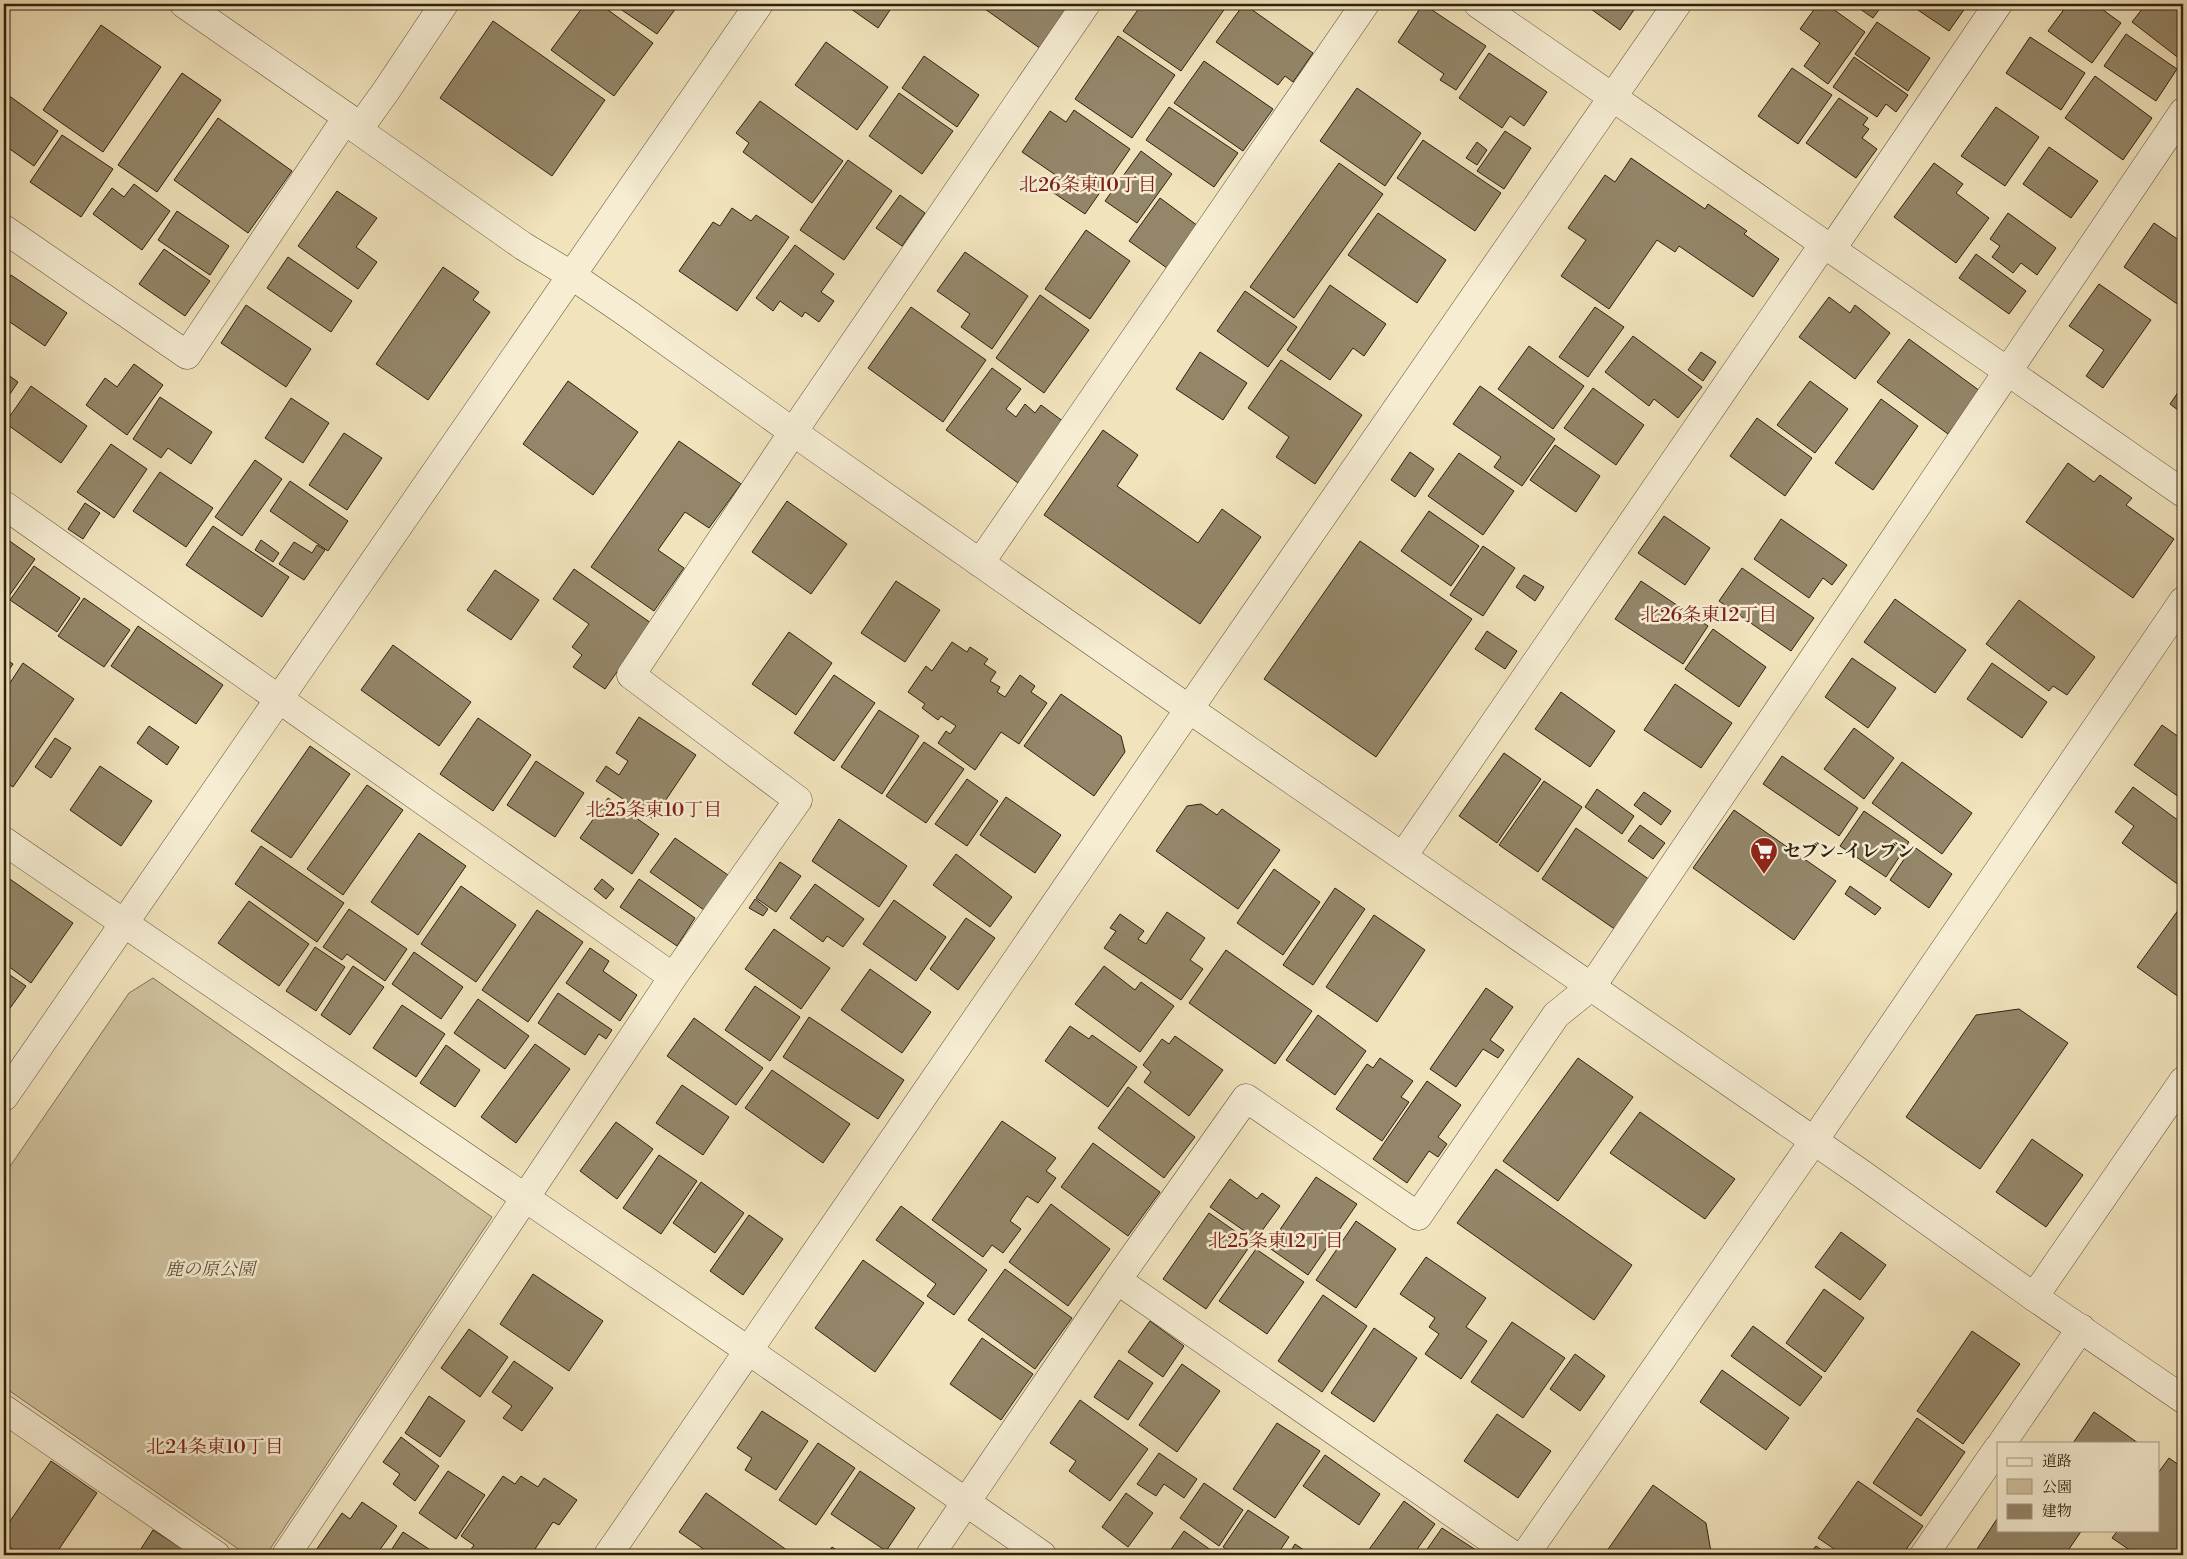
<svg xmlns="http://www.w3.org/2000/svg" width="2187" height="1559" font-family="'Libre Bodoni','Noto Serif JP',serif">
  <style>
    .park { fill: #d0c29f; stroke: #807257 }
    .building { fill: #948669; stroke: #2f210f }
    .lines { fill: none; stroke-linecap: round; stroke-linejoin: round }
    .minor-casing { stroke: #60523a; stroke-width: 29 }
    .tertiary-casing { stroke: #60523a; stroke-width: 29 }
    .minor { stroke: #f6edd3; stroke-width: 28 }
    .tertiary { stroke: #f6edd3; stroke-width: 28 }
    .labels { text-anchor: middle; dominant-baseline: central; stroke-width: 5; stroke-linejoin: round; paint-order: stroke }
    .poi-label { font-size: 18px; font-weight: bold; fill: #2f210f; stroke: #f6edd3; text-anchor: start }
    .park-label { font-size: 18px; font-style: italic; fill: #5f513a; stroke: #f6edd3 }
    .neighbourhood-label { font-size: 19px; fill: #7a1f14; stroke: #f6edd3 }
  </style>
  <rect width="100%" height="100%" fill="#f1e3bc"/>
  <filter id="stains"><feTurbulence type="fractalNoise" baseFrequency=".004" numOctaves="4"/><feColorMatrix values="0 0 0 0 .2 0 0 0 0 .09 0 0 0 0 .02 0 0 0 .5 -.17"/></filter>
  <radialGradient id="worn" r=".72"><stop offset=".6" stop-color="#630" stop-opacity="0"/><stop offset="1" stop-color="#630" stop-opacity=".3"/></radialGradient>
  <path class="park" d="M153 978 492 1217 268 1552 262 1555H247L4 1387V1175L129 993Z"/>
  <path class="building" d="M4 4H11L4 15Z
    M585 4H600L653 43 614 96 551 50Z
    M613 4H679L657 34Z
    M844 4H894L878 28Z
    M978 4H1072L1041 49Z
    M1142 4H1228L1181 71 1123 31Z
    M1244 4 1313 53 1293 82 1285 76 1278 85 1216 42Z
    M1423 4 1486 46 1456 90 1440 80 1444 74 1398 42Z
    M1584 4H1638L1620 30Z
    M1818 4H1826L1865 32 1828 84 1804 66 1820 43 1800 29Z
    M1853 4H1883L1873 18Z
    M1909 4H1968L1949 31Z
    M2068 4H2095L2121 23 2092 63 2048 31Z
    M2121 4H2135L2130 10Z
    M2146 4H2183V55L2180 59 2132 22Z
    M493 21 605 100 552 176 440 98Z
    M1877 22 1930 58 1908 91 1855 54Z
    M101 25 161 67 103 152 43 110Z
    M2126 34 2177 69 2156 101 2104 66Z
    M1118 36 1175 75 1132 138 1075 99Z
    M2030 37 2085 73 2061 110 2006 73Z
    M826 42 888 87 857 130 795 85Z
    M1489 53 1547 92 1524 126 1510 116 1502 128 1459 98Z
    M924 56 979 95 957 127 902 88Z
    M1854 57 1908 95 1896 112 1886 104 1877 117 1833 87Z
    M1204 61 1273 109 1243 151 1174 103Z
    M1792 68 1832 95 1798 144 1758 116Z
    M182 73 221 100 157 192 118 165Z
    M2095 76 2152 118 2123 160 2065 118Z
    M1357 88 1421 133 1385 186 1320 141Z
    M899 93 953 131 922 174 869 136Z
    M8 95 58 131 34 166 4 145V101Z
    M1839 98 1868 118 1863 125 1869 129 1862 138 1877 149 1856 178 1806 143Z
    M760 101 843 161 812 203 743 152 749 143 736 133Z
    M1169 107 1238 153 1214 187 1146 140Z
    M1996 107 2039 137 2005 186 1961 156Z
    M1074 110 1130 149 1085 214 1048 189 1057 176 1022 152 1050 111 1066 122Z
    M218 118 292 171 248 233 174 180Z
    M1505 131 1531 148 1504 189 1477 171Z
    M62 135 113 169 81 217 30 182Z
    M1423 140 1501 193 1475 231 1397 178Z
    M1477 142 1487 150 1477 165 1466 158Z
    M2049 147 2098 181 2071 218 2023 184Z
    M1141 151 1172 174 1137 223 1105 201Z
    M1631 158 1705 209 1708 204 1747 231 1744 234 1779 259 1753 297 1679 246 1675 252 1657 240 1609 309 1561 276 1586 240 1568 228 1605 175 1615 182Z
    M848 160 892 191 844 260 800 230Z
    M1339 163 1383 194 1294 318 1250 287Z
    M1934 163 1963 184 1956 193 1989 218 1956 263 1894 217Z
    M134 184 170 211 142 250 93 214 112 188 124 197Z
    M337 191 377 218 356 247 377 262 358 289 298 246Z
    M900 195 925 213 902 246 876 228Z
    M1160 198 1198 226 1167 268 1129 241Z
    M732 208 751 221 756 215 789 237 737 311 679 271 713 222 720 226Z
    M177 211 229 246 210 275 158 240Z
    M1378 213 1446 260 1417 303 1348 255Z
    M2008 213 2056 248 2037 275 2021 263 2013 273 1992 257 2000 246 1990 239Z
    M2154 223 2183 243V308L2124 267Z
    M1086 230 1130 261 1090 319 1045 289Z
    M795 245 834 274 821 292 834 301 819 322 805 312 802 317 780 301 773 311 756 298Z
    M164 249 210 281 185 316 139 284Z
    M965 252 1028 296 992 349 961 327 970 314 937 291Z
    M1976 254 2026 291 2009 314 1959 278Z
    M288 257 352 301 331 332 267 288Z
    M443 267 479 292 473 300 490 312 428 400 376 364Z
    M11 275 67 313 45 346 4 318V286Z
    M2099 284 2151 320 2103 388 2086 376 2104 350 2069 326Z
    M1330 285 1386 324 1364 356 1353 348 1330 380 1287 350Z
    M1245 291 1297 327 1268 367 1217 331Z
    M1040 295 1089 330 1044 393 996 358Z
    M1829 297 1850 313 1855 305 1890 333 1855 379 1799 337Z
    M246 305 311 349 286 387 221 343Z
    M911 307 986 360 943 422 868 368Z
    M1595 307 1624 327 1588 377 1559 357Z
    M1633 336 1702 387 1678 418 1654 399 1649 406 1605 372Z
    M1909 339 1980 391 1948 434 1877 382Z
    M1529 346 1584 386 1553 429 1498 389Z
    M1200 352 1247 383 1223 420 1176 389Z
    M1701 352 1716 362 1703 381 1688 370Z
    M1281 360 1362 415 1315 484 1276 457 1289 437 1248 408Z
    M134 364 163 385 127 435 86 405 105 378 117 387Z
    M992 368 1021 389 1006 409 1016 417 1025 404 1035 413 1041 405 1064 422 1018 483 946 430Z
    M4 372 18 382 4 403Z
    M568 381 638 432 593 495 523 444Z
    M1810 381 1848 409 1815 453 1777 425Z
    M2183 385V414L2170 404Z
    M31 386 87 426 61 463 5 423Z
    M1480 386 1555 439 1522 486 1494 467 1501 457 1453 424Z
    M1593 388 1644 425 1616 465 1564 428Z
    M160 397 212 432 191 464 168 448 161 458 133 439Z
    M291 398 329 423 303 463 265 438Z
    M1881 399 1918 426 1873 490 1835 463Z
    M1757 418 1812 458 1785 496 1730 456Z
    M1103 430 1138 455 1117 486 1198 543 1222 509 1261 537 1200 624 1044 515Z
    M344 433 382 458 347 510 309 485Z
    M679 441 741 484 709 528 685 512 658 550 684 568 654 611 591 567Z
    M111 444 147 469 114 518 77 492Z
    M1555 445 1600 476 1576 512 1530 480Z
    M1410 452 1434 469 1415 497 1391 480Z
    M1459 453 1514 491 1483 535 1428 496Z
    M255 460 282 479 242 536 215 517Z
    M2068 463 2094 482 2100 475 2132 498 2126 505 2174 539 2133 598 2026 522Z
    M160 472 213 508 186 547 133 511Z
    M290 481 348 521 328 551 270 511Z
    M787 501 847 544 811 594 752 552Z
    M85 503 100 513 83 539 68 529Z
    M1429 511 1479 546 1451 586 1401 551Z
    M1664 516 1710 548 1685 585 1638 553Z
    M1781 519 1847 565 1832 585 1823 578 1809 598 1754 559Z
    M213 526 289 577 262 617 186 565Z
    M4 537 35 559 4 603Z
    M261 540 279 553 273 562 255 550Z
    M1360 541 1472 619 1376 757 1264 679Z
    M294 542 312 553 317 545 325 550 304 580 279 564Z
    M1483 546 1515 568 1483 616 1450 595Z
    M34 566 80 598 57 632 10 600Z
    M1742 568 1814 618 1791 651 1719 601Z
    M574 569 651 623 605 689 573 667 582 655 572 647 589 624 553 599Z
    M495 570 539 600 511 640 467 610Z
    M1524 575 1544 587 1535 601 1516 587Z
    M896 581 940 610 905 662 861 633Z
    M1641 581 1708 626 1683 664 1615 619Z
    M84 598 130 630 104 667 58 636Z
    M1895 599 1966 650 1935 693 1864 642Z
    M2019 600 2095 657 2067 695 2053 686 2049 691 1986 644Z
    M138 626 223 685 196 724 111 666Z
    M1713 629 1766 667 1739 707 1685 669Z
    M1487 631 1517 651 1505 669 1475 649Z
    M789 632 832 663 796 715 752 684Z
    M952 642 967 652 970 647 988 659 984 664 996 672 990 681 1000 687 997 692 1005 697 1020 675 1035 686 1031 692 1047 703 1019 744 1001 732 975 770 938 743 946 731 950 734 956 726 941 716 938 720 922 708 925 704 908 692 926 666 932 671Z
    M393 645 471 702 439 746 361 690Z
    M4 658 13 664 4 677Z
    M1852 658 1896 688 1868 728 1825 697Z
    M23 663 74 699 13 787 4 781V692Z
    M1992 663 2047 702 2022 738 1967 699Z
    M834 675 875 703 834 761 794 733Z
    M1675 684 1732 723 1701 768 1644 730Z
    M1561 692 1615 731 1590 767 1535 729Z
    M1061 694 1121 736 1125 752 1094 796 1024 746Z
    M2183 695V706L2178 702Z
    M879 710 919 736 882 794 841 767Z
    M639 717 696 755 653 819 596 781 606 766 619 775 628 761 616 753Z
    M478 718 531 755 493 811 440 774Z
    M2162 725 2183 740V800L2134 765Z
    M149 726 179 747 167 765 137 743Z
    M1854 728 1894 758 1864 799 1824 769Z
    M55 738 71 748 51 778 35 767Z
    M924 742 964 769 926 823 886 796Z
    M310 746 350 774 291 858 251 831Z
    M1504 753 1541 779 1497 843 1459 816Z
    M1782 756 1858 808 1839 836 1763 784Z
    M536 761 584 793 555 837 507 805Z
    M1902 762 1972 813 1942 854 1872 803Z
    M100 766 152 801 121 846 70 810Z
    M967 779 998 801 967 846 935 824Z
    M1544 781 1582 807 1538 872 1499 845Z
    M367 785 403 810 343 895 307 869Z
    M2133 787 2183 824V882L2180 886 2122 843 2134 826 2115 812Z
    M1597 789 1634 816 1622 834 1585 807Z
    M1644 792 1671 811 1661 825 1634 805Z
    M1006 797 1061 835 1035 873 980 835Z
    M608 798 659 834 632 874 580 838Z
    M1201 804 1217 815 1222 809 1280 850 1238 909 1156 851 1187 806Z
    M1734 810 1836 881 1794 940 1693 868Z
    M1864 811 1909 842 1886 877 1840 846Z
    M839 819 907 866 879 907 812 861Z
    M1640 825 1665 843 1653 859 1628 841Z
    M1576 828 1650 880 1616 930 1542 879Z
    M419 833 466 866 418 935 371 902Z
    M675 838 728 875 704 910 650 872Z
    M261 846 344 903 317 942 235 884Z
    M1913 846 1952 874 1929 908 1890 880Z
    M956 854 1012 897 990 927 933 885Z
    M780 862 801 876 776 912 756 898Z
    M1274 869 1320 902 1283 955 1237 923Z
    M4 875 73 923 31 983 4 963Z
    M602 879 614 889 606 899 594 889Z
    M639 879 695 918 677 946 620 907Z
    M815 884 864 919 843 947 827 936 823 942 790 918Z
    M461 886 516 925 476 982 421 944Z
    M1850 886 1881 908 1875 915 1845 894Z
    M1335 888 1365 909 1313 985 1283 965Z
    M755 899 768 909 763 916 749 908Z
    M894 900 946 937 916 981 863 944Z
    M249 901 309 944 279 986 218 943Z
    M349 909 407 949 385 981 347 954 342 960 323 947Z
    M2179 909 2183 912V1000L2137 967Z
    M537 910 583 942 528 1022 482 990Z
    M1167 912 1205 938 1190 960 1203 969 1181 1000 1104 948 1116 931 1110 928 1120 914 1144 931 1138 939 1146 944Z
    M1374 915 1425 950 1377 1022 1326 987Z
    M966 918 995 938 958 990 930 969Z
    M774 929 830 968 801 1009 745 969Z
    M315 947 345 967 316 1011 286 991Z
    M590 948 609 961 603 971 637 995 620 1021 566 983Z
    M1226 950 1312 1011 1275 1064 1189 1003Z
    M414 952 463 987 441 1019 392 984Z
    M353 966 384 987 350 1035 321 1015Z
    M1104 966 1135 990 1141 982 1174 1006 1140 1052 1075 1004Z
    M870 969 931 1012 902 1053 841 1010Z
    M4 971 26 986 8 1011 4 1008Z
    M755 986 800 1017 770 1061 725 1030Z
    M1486 988 1513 1007 1490 1040 1504 1050 1498 1058 1483 1049 1456 1087 1430 1069Z
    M558 993 612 1030 606 1039 599 1034 585 1055 538 1023Z
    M478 999 529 1036 505 1069 454 1033Z
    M402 1005 445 1034 416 1077 373 1048Z
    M2019 1009 2068 1043 1980 1169 1906 1117 1976 1015Z
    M1318 1015 1366 1051 1335 1095 1286 1060Z
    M809 1017 904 1080 878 1119 783 1057Z
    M694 1018 763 1068 736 1105 667 1056Z
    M1070 1026 1089 1039 1092 1035 1137 1067 1108 1107 1045 1061Z
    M1175 1036 1223 1070 1189 1116 1144 1082 1151 1072 1143 1065 1162 1039 1169 1044Z
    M535 1044 570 1069 516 1143 481 1117Z
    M446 1045 480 1070 455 1107 420 1083Z
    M1380 1058 1413 1081 1401 1097 1409 1102 1382 1141 1336 1109 1367 1064 1373 1068Z
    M1578 1058 1633 1097 1558 1201 1503 1161Z
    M772 1070 850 1124 823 1163 745 1108Z
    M1427 1081 1461 1105 1438 1137 1447 1144 1438 1157 1429 1151 1407 1183 1373 1159Z
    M682 1085 729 1117 703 1155 656 1123Z
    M1128 1087 1195 1137 1164 1178 1098 1128Z
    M1640 1112 1735 1179 1705 1219 1610 1153Z
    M1002 1121 1056 1158 1046 1171 1056 1178 1038 1203 1027 1196 1010 1221 1021 1229 1003 1253 992 1245 983 1257 932 1220Z
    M616 1122 653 1149 617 1199 580 1171Z
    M2032 1139 2083 1175 2046 1227 1996 1192Z
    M1093 1143 1160 1192 1128 1236 1061 1187Z
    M659 1155 697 1181 661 1234 623 1208Z
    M1496 1169 1632 1265 1594 1320 1457 1223Z
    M1316 1177 1357 1204 1308 1275 1268 1247Z
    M1230 1179 1257 1199 1262 1193 1280 1206 1256 1239 1210 1207Z
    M701 1182 744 1213 715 1253 673 1223Z
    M1051 1204 1110 1249 1068 1306 1009 1262Z
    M901 1206 987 1270 954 1315 927 1296 936 1284 876 1240Z
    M1209 1213 1252 1243 1206 1309 1163 1279Z
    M749 1215 783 1239 743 1295 710 1271Z
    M1356 1221 1396 1249 1356 1308 1316 1280Z
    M1841 1232 1886 1265 1860 1300 1815 1267Z
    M1256 1249 1304 1282 1267 1334 1219 1301Z
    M1426 1257 1486 1298 1466 1327 1487 1341 1461 1379 1425 1354 1439 1334 1429 1327 1435 1318 1400 1294Z
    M863 1260 924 1303 875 1372 815 1328Z
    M1005 1269 1072 1318 1035 1369 968 1320Z
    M533 1274 603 1321 569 1371 500 1324Z
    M1824 1289 1864 1318 1825 1372 1786 1343Z
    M1323 1295 1367 1326 1322 1392 1278 1361Z
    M1150 1321 1184 1346 1163 1377 1128 1352Z
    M1512 1322 1565 1358 1523 1418 1471 1382Z
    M1753 1326 1822 1377 1800 1406 1731 1356Z
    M1374 1328 1417 1358 1374 1422 1331 1393Z
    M469 1329 508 1357 480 1397 441 1368Z
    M1972 1331 2020 1364 1963 1444 1917 1411Z
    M982 1338 1033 1374 1001 1420 950 1384Z
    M1575 1354 1605 1376 1580 1411 1550 1389Z
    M1119 1360 1153 1383 1128 1420 1094 1397Z
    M514 1361 553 1388 522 1431 503 1418 512 1406 492 1392Z
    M1182 1364 1220 1391 1177 1452 1139 1425Z
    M1722 1370 1789 1418 1766 1450 1700 1402Z
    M429 1396 465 1421 440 1457 405 1433Z
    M1080 1400 1148 1449 1110 1501 1069 1471 1076 1461 1050 1443Z
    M762 1411 808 1441 776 1490 745 1470 752 1458 737 1448Z
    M2094 1412 2138 1443H2073Z
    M1497 1414 1551 1451 1518 1498 1464 1461Z
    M1917 1418 1965 1452 1921 1516 1873 1483Z
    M1277 1423 1320 1451 1275 1518 1233 1489Z
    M401 1437 439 1466 415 1501 393 1484 400 1474 383 1462Z
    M818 1443 855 1468 816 1525 779 1500Z
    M1159 1453 1197 1479 1184 1498 1164 1484 1156 1496 1137 1484Z
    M1325 1455 1380 1494 1359 1525 1303 1486Z
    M2169 1458 2183 1468V1547L2177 1555H2137L2112 1538 2118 1530H2158V1473Z
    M51 1461 97 1493 55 1555H21L4 1543V1530Z
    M448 1471 485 1495 456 1539 419 1513Z
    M860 1471 915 1508 886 1551 831 1514Z
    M503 1476 515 1484 521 1476 538 1487 544 1478 577 1500 559 1525 553 1522 535 1549 540 1552 538 1555H467L474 1545 461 1536Z
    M1858 1481 1923 1526 1902 1555H1858L1854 1553 1853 1555H1843L1818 1538Z
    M1204 1483 1243 1510 1219 1546 1180 1518Z
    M1653 1485 1706 1523 1711 1552 1708 1555H1604Z
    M706 1493 791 1553 790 1555H712L679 1532Z
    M1126 1493 1153 1513 1128 1547 1102 1527Z
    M1404 1501 1435 1524 1413 1555H1365Z
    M362 1502 397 1526 376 1555H318L314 1553 342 1513 350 1519Z
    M1248 1510 1289 1537 1277 1555H1236L1223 1547Z
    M1997 1519 1998 1530H2082L2065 1555H1973Z
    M1442 1528 1479 1552 1477 1555H1423Z
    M153 1530 193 1555H137Z
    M1184 1531 1215 1553 1213 1555H1167Z
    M403 1532 438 1555H388Z
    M1295 1544 1311 1555H1288Z
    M1816 1546 1829 1555H1809Z
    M832 1547 844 1555H826Z"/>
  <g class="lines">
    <defs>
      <path id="minor" d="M1478 4 2183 493
        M358 130 386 91 444 4
        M4 229 187 355 347 117
        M1831 250 1998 4
        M4 505 673 977
        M980 563 1365 4
        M4 841 749 1351 1042 1555
        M1403 856 1823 245
        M4 1097 759 4
        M1117 1280 1513 1555
        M2034 1297 2183 1081
        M4 1409 216 1555
        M2002 1443 2081 1328
        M286 1555 673 977 798 800 631 675 793 432 1086 4
        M608 1555 1189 709 1677 4
        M930 1555 1117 1280 1246 1098 1418 1216 1556 1015 1592 986 2183 112
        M1525 1555 1813 1142 2183 601
        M1924 1555 1998 1448"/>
      <path id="tertiary" d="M184 4 347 117 358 130 523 246 571 275 628 314 793 432 1189 709 1862 1174 2034 1297 2183 1399"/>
    </defs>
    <use href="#minor" class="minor-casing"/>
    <use href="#tertiary" class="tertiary-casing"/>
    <use href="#minor" class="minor"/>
    <use href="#tertiary" class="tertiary"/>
  </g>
  <defs>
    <symbol id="supermarket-pin" viewBox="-11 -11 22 30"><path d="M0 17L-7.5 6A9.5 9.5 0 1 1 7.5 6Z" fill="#8f2418" stroke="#f6edd3"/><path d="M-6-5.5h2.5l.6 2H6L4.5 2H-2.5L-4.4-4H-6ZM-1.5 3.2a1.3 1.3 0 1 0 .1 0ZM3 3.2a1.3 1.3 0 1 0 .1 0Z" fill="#fff"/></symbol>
  </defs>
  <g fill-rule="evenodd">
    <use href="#supermarket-pin" x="1748" y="835" width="32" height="43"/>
  </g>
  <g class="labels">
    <g class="poi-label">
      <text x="1783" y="851">セブン-イレブン</text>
    </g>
    <g class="park-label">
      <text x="210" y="1269">鹿の原公園</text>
    </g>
    <g class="neighbourhood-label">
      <text x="1088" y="185">北26条東10丁目</text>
      <text x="1709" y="615">北26条東12丁目</text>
      <text x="654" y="810">北25条東10丁目</text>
      <text x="1276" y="1241">北25条東12丁目</text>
      <text x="215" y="1447">北24条東10丁目</text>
    </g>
  </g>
  <rect width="2187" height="1559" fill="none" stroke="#f1e3bc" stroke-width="20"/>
  <rect x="5" y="5" width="2177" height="1549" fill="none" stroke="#2f210f" stroke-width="2.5"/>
  <rect x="10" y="10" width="2167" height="1539" fill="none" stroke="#2f210f"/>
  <rect x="1997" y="1442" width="162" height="90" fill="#f6edd3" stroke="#a69b85"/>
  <rect x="2007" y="1458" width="25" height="8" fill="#f6edd3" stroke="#a69b85"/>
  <text x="2042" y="1466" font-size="15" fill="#2f210f">道路</text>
  <rect x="2007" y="1479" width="25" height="15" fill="#d0c29f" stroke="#a69b85"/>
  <text x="2042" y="1492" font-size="15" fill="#2f210f">公園</text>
  <rect x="2007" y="1504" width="25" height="15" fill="#948669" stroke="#a69b85"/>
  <text x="2042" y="1516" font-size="15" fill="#2f210f">建物</text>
  <rect width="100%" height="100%" filter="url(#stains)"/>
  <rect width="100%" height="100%" fill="url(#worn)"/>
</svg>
